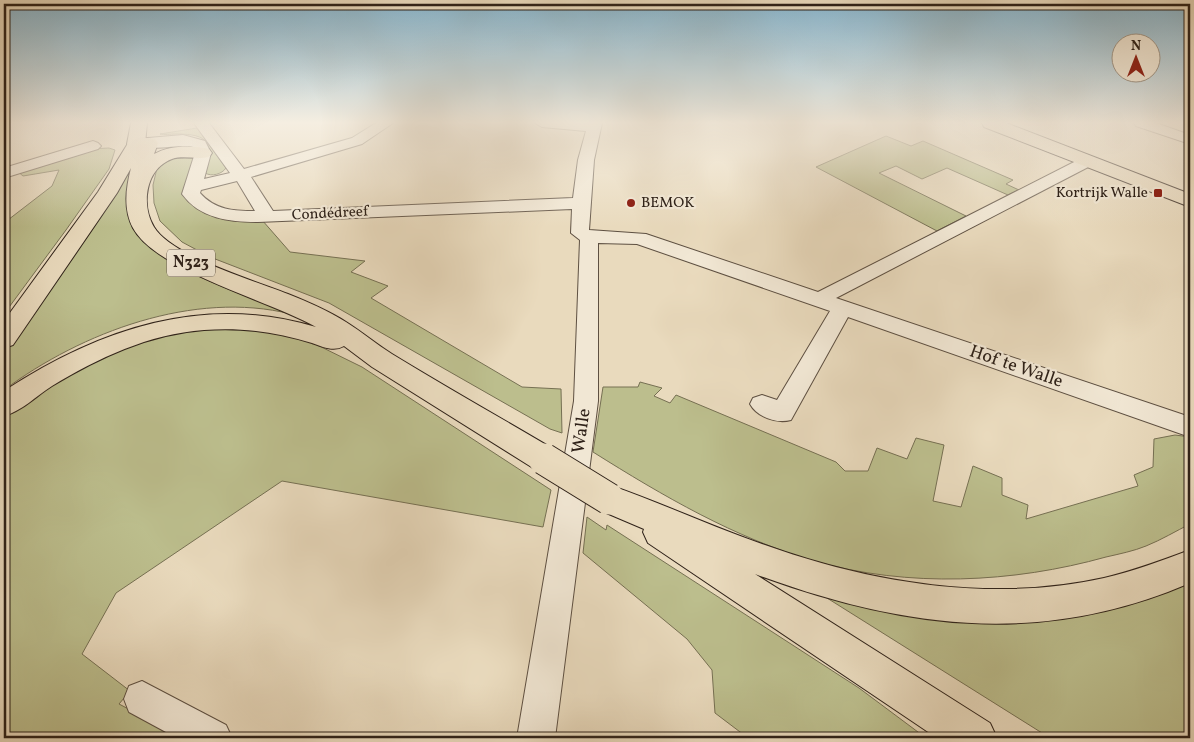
<svg xmlns="http://www.w3.org/2000/svg" width="1194" height="742" font-family="Vollkorn,serif">
  <style>
    .green { fill: #bcbe8d; stroke: #767053 }
    .lines { fill: none; stroke-linecap: round; stroke-linejoin: round }
    .minor-casing { stroke: #5e5042; stroke-width: 2 }
    .major-casing { stroke: #2f2219; stroke-width: 2 }
    .highway-casing { stroke: #2f2219; stroke-width: 2 }
    .minor { fill: #f1e7d4; fill-rule: evenodd }
    .major { fill: #e9dabd; fill-rule: evenodd }
    .highway { fill: #e9dabd; fill-rule: evenodd }
    .highway-bridge-casing { stroke: #2f2219; stroke-width: 33; stroke-linecap: butt }
    .highway-bridge { stroke: #e9dabd; stroke-width: 31 }
    .poi-dot { fill: #8f2418; stroke: #f1e7d4; stroke-width: 2 }
    .labels { text-anchor: middle; dominant-baseline: central; stroke-width: 4.5; stroke-linejoin: round; paint-order: stroke }
    .far-poi-label { font-size: 15px; fill: #2f2219; stroke: #f1e7d4; text-anchor: end }
    .far-street-label { font-size: 15px; fill: #2f2219; stroke: #f1e7d4 }
    .shield { fill: #f1e7d4; stroke: #695d51; stroke-width: 1 }
    .shield-label { font-size: 16px; font-weight: bold; fill: #2f2219 }
    .street-label { font-size: 18px; fill: #2f2219; stroke: #f1e7d4 }
  </style>
  <rect width="100%" height="100%" fill="#e9dabd"/>
  <filter id="stains"><feTurbulence type="fractalNoise" baseFrequency=".004" numOctaves="4"/><feColorMatrix values="0 0 0 0 .2 0 0 0 0 .09 0 0 0 0 .02 0 0 0 .5 -.17"/></filter>
  <radialGradient id="worn" r=".72"><stop offset=".6" stop-color="#630" stop-opacity="0"/><stop offset="1" stop-color="#630" stop-opacity=".3"/></radialGradient>
  <path class="green" d="M197 128 226 168C222 174 212 177 205 173 213 143 210 134 176 134 170 134 165 135 160 134Z
    M886 136 911 146 923 141 1013 180 1006 184 1019 190 1008 195 947 168 922 179 896 166 879 173 966 216 937 231 816 167Z
    M109 148 115 150 109 169 66 230 4 314V223L52 186 59 170 23 176 17 171 88 149Z
    M195 156 186 197C201 221 236 218 262 220L290 252 365 261 351 272 388 286 371 298 522 387 561 389 562 433 550 429 329 303 210 257 182 242 160 221 154 203 153 185 158 164 164 159Z
    M133 161 142 238C171 272 249 296 291 314 194 290 82 332 4 390V354L85 237Z
    M225 325 305 339 362 367 551 490 543 527 282 481 116 593 82 654 130 691 119 704 184 738H4V414L30 394 59 375 155 335Z
    M640 382 662 388 654 396 670 403 676 395 836 462 845 471H868L877 448 907 459 916 438 944 445 933 501 961 507 973 466 1002 478V495L1028 505 1026 519 1138 486 1134 475 1153 467 1154 439 1175 435 1190 437V524C1176 531 1161 540 1146 546 1134 551 1119 554 1106 557 1013 583 908 588 814 561 735 538 663 496 593 452L603 387H638Z
    M587 517 606 530 607 525 859 688 926 738H748L715 713 712 670 687 639 583 553Z
    M1190 582V738H1050L819 593 1134 602Z"/>
  <g class="lines">
    <defs>
      <path id="minor" d="M194 123H209L244 169 352 138 376 123H393L362 144 251 177 273 211 573 198 578 160 586 131 542 127 535 123H602L594 160 589 230 646 234 818 292 1082 158H1094L1096 161 1094 164 836 298 1190 417V437L848 317 791 420C777 424 757 417 750 404L753 398 762 395 777 400 830 311 637 244 598 243V401L555 738H517L574 401 580 240 571 233 572 209 258 222C230 222 200 219 182 194L195 153 193 147C179 144 135 153 128 144L136 139 183 135 205 141 211 153 204 179 230 173ZM237 181 255 211C234 211 215 210 200 193L201 190Z
        M1134 123H1156L1190 135V144L1136 126Z
        M93 141 98 143 101 146 98 149 4 178V168Z
        M142 681 226 725 232 738H177L129 712 124 699 129 686Z"/>
      <path id="major" d="M131 123H147L145 144 142 148H130L127 144Z
        M982 123H1006L1190 194V207L984 127Z"/>
      <path id="highway" d="M149 138 155 139 158 143 154 154C170 145 192 145 209 149L212 153 209 157C197 160 184 155 172 159 145 169 141 205 154 227 171 256 255 281 288 294 308 302 327 310 346 322 362 332 376 344 392 354 446 387 501 418 555 450L560 459 555 468 544 471 533 468 372 367 344 346C334 352 323 347 312 343 277 332 241 327 204 330 149 334 98 358 52 386 36 396 22 411 4 416V391C99 329 203 293 316 327 271 301 156 271 133 228 123 209 126 188 131 168L117 193 13 345 4 348V321L98 192 130 140Z
        M609 485C662 503 712 527 765 545 871 583 992 603 1104 578 1134 571 1161 561 1190 550V583C1041 647 903 629 755 574L990 723 997 738H937L648 543 643 532 644 529 597 509 593 499 597 489Z"/>
    </defs>
    <use href="#minor" class="minor-casing"/>
    <use href="#major" class="major-casing"/>
    <use href="#highway" class="highway-casing"/>
    <use href="#minor" class="minor"/>
    <use href="#major" class="major"/>
    <use href="#highway" class="highway"/>
    <defs>
      <path id="highway-bridge" d="M544 459 609 499"/>
    </defs>
    <use href="#highway-bridge" class="highway-bridge-casing"/>
    <use href="#highway-bridge" class="highway-bridge"/>
  </g>
  <linearGradient id="sky" x2="0" y2="1"><stop stop-color="#88b7d0"/><stop offset="0.54" stop-color="#f5eee1"/><stop offset="1" stop-color="#f5eee1" stop-opacity="0"/></linearGradient>
  <rect width="1194" height="227" fill="url(#sky)"/>
  <g class="poi-dot">
    <rect x="1153" y="188" width="10" height="10" rx="2.5"/>
    <circle cx="631" cy="203" r="5"/>
  </g>
  <g class="labels">
    <g class="far-poi-label">
      <text x="1148" y="193">Kortrijk Walle</text>
      <text x="641" y="203" text-anchor="start">BEMOK</text>
    </g>
    <g class="far-street-label">
      <text transform="translate(330 214) rotate(-3)">Condédreef</text>
    </g>
    <rect class="shield" x="167" y="249.5" width="48" height="27" rx="4"/>
    <g class="shield-label">
      <text x="191" y="263">N323</text>
    </g>
    <g class="street-label">
      <text transform="translate(1016 367) rotate(19)">Hof te Walle</text>
      <text transform="translate(582 431) rotate(-82)">Walle</text>
    </g>
  </g>
  <rect width="1194" height="742" fill="none" stroke="#e9dabd" stroke-width="20"/>
  <rect x="5" y="5" width="1184" height="732" fill="none" stroke="#2f2219" stroke-width="2.5"/>
  <rect x="10" y="10" width="1174" height="722" fill="none" stroke="#2f2219"/>
  <g transform="translate(1136 58)"><circle r="24" fill="#f1e7d4" stroke="#a39889"/>
  <path d="M0-4L9 19L0 12L-9 19Z" fill="#8f2418"/>
  <text y="-8" font-size="14" font-weight="bold" text-anchor="middle" fill="#2f2219">N</text>
  </g>
  <rect width="100%" height="100%" filter="url(#stains)"/>
  <rect width="100%" height="100%" fill="url(#worn)"/>
</svg>
